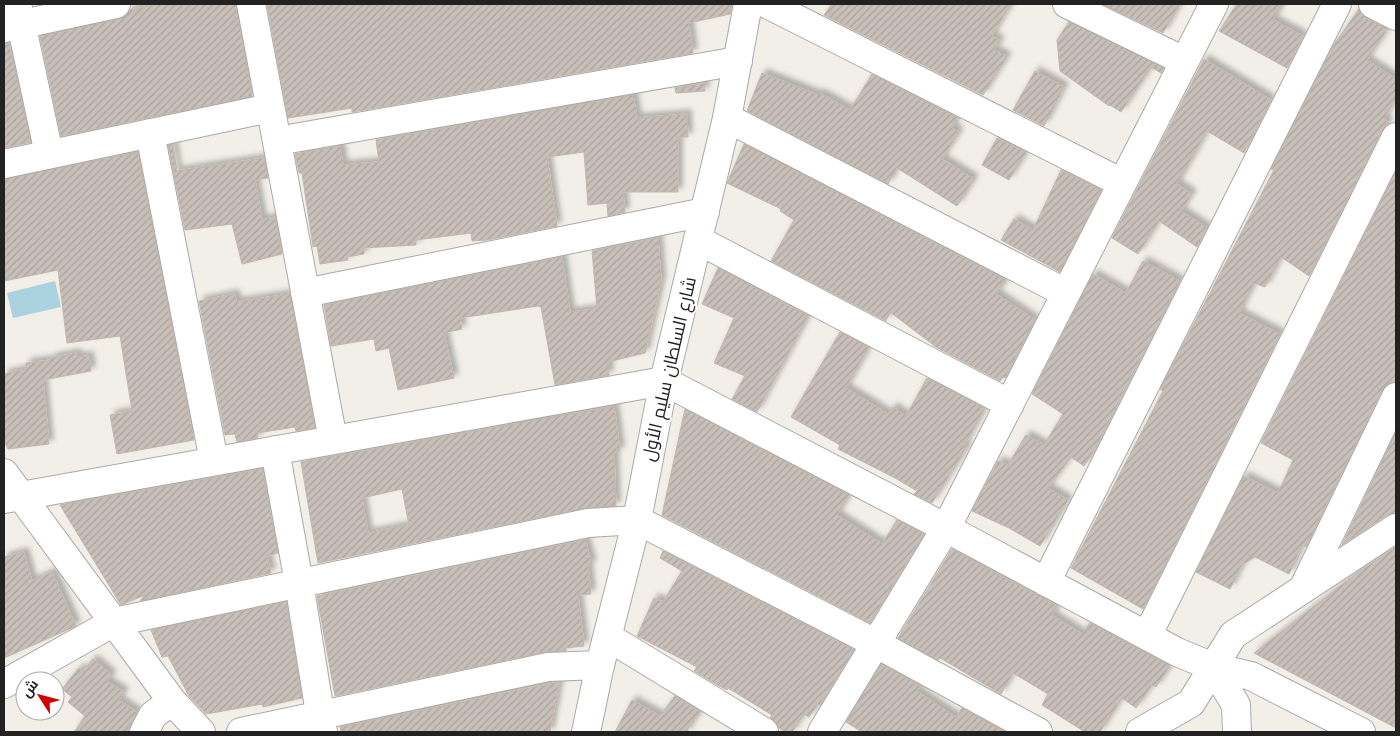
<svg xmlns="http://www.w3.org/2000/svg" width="1400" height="736" font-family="Jost,Cairo,sans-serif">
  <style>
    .water { fill: #aad3df }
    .building { fill: url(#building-hatch); stroke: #c4b6ab; fill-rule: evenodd; filter: url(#shadow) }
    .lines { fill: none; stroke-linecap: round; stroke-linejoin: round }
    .minor-casing { stroke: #a9a9a9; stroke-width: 30 }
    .tertiary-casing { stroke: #a9a9a9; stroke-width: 30 }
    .minor { stroke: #fff; stroke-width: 28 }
    .tertiary { stroke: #fff; stroke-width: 28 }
    .labels { text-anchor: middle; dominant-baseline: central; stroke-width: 4; stroke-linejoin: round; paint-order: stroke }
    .street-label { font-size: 18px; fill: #222; stroke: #fff }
  </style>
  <defs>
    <pattern id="building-hatch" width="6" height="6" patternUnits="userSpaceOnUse" patternTransform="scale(1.25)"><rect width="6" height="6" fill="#c7bfb8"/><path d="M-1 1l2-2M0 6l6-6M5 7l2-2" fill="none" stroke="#aba49e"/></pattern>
    <filter id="shadow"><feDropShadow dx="4.5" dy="-4.5" stdDeviation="2.5" flood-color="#0004"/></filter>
  </defs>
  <rect width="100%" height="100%" fill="#f2efe9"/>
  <path class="water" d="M55 281 61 307 13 318 7 293Z"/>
  <path class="building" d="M160 4H236L252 96 61 136 40 36 119 19 126 16 130 10Z
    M267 4H574V6L594 4H732L730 14 689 23 693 53 352 112V108L288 118Z
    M832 4H1011L992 36 1000 41 994 50 1007 57 983 95 824 15Z
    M1102 4H1180L1163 33Z
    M1237 4H1282L1273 20 1303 36 1287 68 1219 31Z
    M1359 9 1365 18 1382 26 1386 31 1367 60 1396 79V99L1384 119 1389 123 1382 130 1309 276 1281 257 1265 287 1254 283 1239 313 1280 334 1143 609 1071 568 1163 391 1160 389 1274 170 1271 169 1333 46Z
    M1069 22 1164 68 1161 73 1151 67 1121 112 1110 105 1109 106 1060 71 1057 40Z
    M4 43H9L31 142 4 148Z
    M1204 59 1271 100 1244 153 1207 131 1177 184 1192 194 1181 211 1207 228 1197 247 1159 221 1138 254 1112 238Z
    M1035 71 1064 87 1044 126 1013 110Z
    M762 73 818 95 820 93 850 110 872 74 957 117 952 128 959 132 942 159 974 179 957 206 897 168 888 184 747 111Z
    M704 83 705 91 676 93 675 88Z
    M633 95 637 118 687 114 688 137H678V192H623L625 212 608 216 607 203 588 205 584 152 547 157 557 226 487 240 472 241 471 233 416 240V245L364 248V254L347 257 348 260 320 264 317 246 313 247 302 173H299L295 154 340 146 343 165 379 162 376 140Z
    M997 138 1026 152 1009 180 982 165Z
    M173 144 177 171 264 158 268 178 255 180 262 220 275 217 282 254 242 264 232 224 185 230 168 145Z
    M744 144 1006 280 996 294 1035 320 1005 378 1003 377 1000 381 936 347 890 312 886 321 771 261 794 220 780 211 781 209 727 183Z
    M138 152 194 440 117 454 110 415 132 411 120 336 67 343 58 270 4 281V179Z
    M1061 170 1101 190 1060 272 1001 240 1014 219 1033 230Z
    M1396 171V382L1388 384 1382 390 1306 547 1302 545 1289 574 1255 557 1242 565 1230 589 1196 572 1244 476 1278 493 1293 460 1261 443Z
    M658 238 661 280 645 353 608 362 609 375 555 385 541 307 538 306 460 318 462 329 444 333 454 378 398 390 389 348 376 351 374 339 331 346 324 305 562 257 570 312 597 309 592 251Z
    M1143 261 1180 281 1094 451 1084 466 1071 457 1048 488 1068 500 1040 546 1009 528 972 511 998 461 1008 465 1026 435 1044 445 1063 414 1032 394 1093 274 1126 293Z
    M718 268 808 316 757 412 732 399 745 376 714 363 734 318 702 304Z
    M235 294 236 302 290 294 315 428 296 431 295 427 257 433 258 438 237 442 235 434 225 435 199 301Z
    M840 332 869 347 846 388 888 414 893 407 906 416 927 378 985 408 964 446 967 447 932 503 914 494 917 491 895 478 838 449 840 445 791 417Z
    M77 353V357L89 356 91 371 43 380 49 444 8 449 4 441V374L26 369V363L51 360V358Z
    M614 406 620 451 614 452 616 506 585 508 318 563 301 462ZM402 489 409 525 368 533 362 498Z
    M685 409 849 495 837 515 882 544 897 520 924 534 870 623 662 515Z
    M1396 432V513L1387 515 1342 545Z
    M262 469 278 553 267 556 271 573 140 601 145 595 121 605 60 505Z
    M585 540 592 564 588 565 591 594 578 595 584 646 566 648V651L545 652 335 696 317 596Z
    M1396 547V728L1254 653 1357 573Z
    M952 549 1057 606 1052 615 1082 634 1090 623 1170 666 1156 687 1152 685 1136 708 1122 698 1100 732H1085L1042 705 1048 694 1013 673 1001 694 940 658 938 660 898 638Z
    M663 551 854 650 820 705 818 704 809 717 804 714 792 732H785L779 728 770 717 772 715 728 688 727 690 719 686 694 671 697 667 637 636 654 598 663 602 682 571 660 558Z
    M24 552 32 581 52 572 76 626 4 658V557Z
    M286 602 302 698 263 707 262 704 206 714 189 696 168 656 162 657 151 630Z
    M93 659 112 675 107 681 124 692 119 700 137 712 128 732H74L85 716 68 702 72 697 62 689 79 668 83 671Z
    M881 664 921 686 917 691 957 718 962 708 1006 732H862L846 722Z
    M559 682 550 732H341L340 727Z
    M675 696 700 712 687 730 690 732H615L632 700 660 716Z"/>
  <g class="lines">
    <defs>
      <path id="minor" d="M17 4 49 154
        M251 4 333 440
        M767 4 1122 183
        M1067 4 1184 61
        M1373 4 1396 16
        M4 28 116 4
        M727 118 1066 293
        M150 133 214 461
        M277 141 738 61
        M4 164 270 108
        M698 240 1010 404
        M305 293 705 212
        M275 450 299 583 323 732
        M4 473 172 701 201 732
        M4 499 664 381 946 528 1177 652 1213 667 1236 705 1237 732
        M1046 582 1337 4
        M1303 589 1396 397
        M1147 636 1396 137
        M608 637 764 732
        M1213 667 1251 676 1361 732
        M4 684 114 622 588 523 637 520 875 643 1038 732
        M144 732 153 715 172 701
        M241 732 548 667 600 665
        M822 732 946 528 1214 4
        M1140 732 1191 703 1233 635 1396 528"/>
      <path id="tertiary" d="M586 732 600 665 637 520 664 381 727 118 748 4"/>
    </defs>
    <use href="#minor" class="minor-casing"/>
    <use href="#tertiary" class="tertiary-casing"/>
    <use href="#minor" class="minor"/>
    <use href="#tertiary" class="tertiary"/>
  </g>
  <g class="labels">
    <g class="street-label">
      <text transform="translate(669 369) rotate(-77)">شارع السلطان سليم الأول</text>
    </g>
  </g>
  <rect width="1400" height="736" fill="none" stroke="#222222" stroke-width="10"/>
  <g transform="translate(40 696) rotate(306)"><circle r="24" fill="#ffffff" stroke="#a7a7a7"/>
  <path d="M0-4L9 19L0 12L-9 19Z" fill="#d40000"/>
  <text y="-8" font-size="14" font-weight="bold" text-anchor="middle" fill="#222222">ش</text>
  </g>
</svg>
